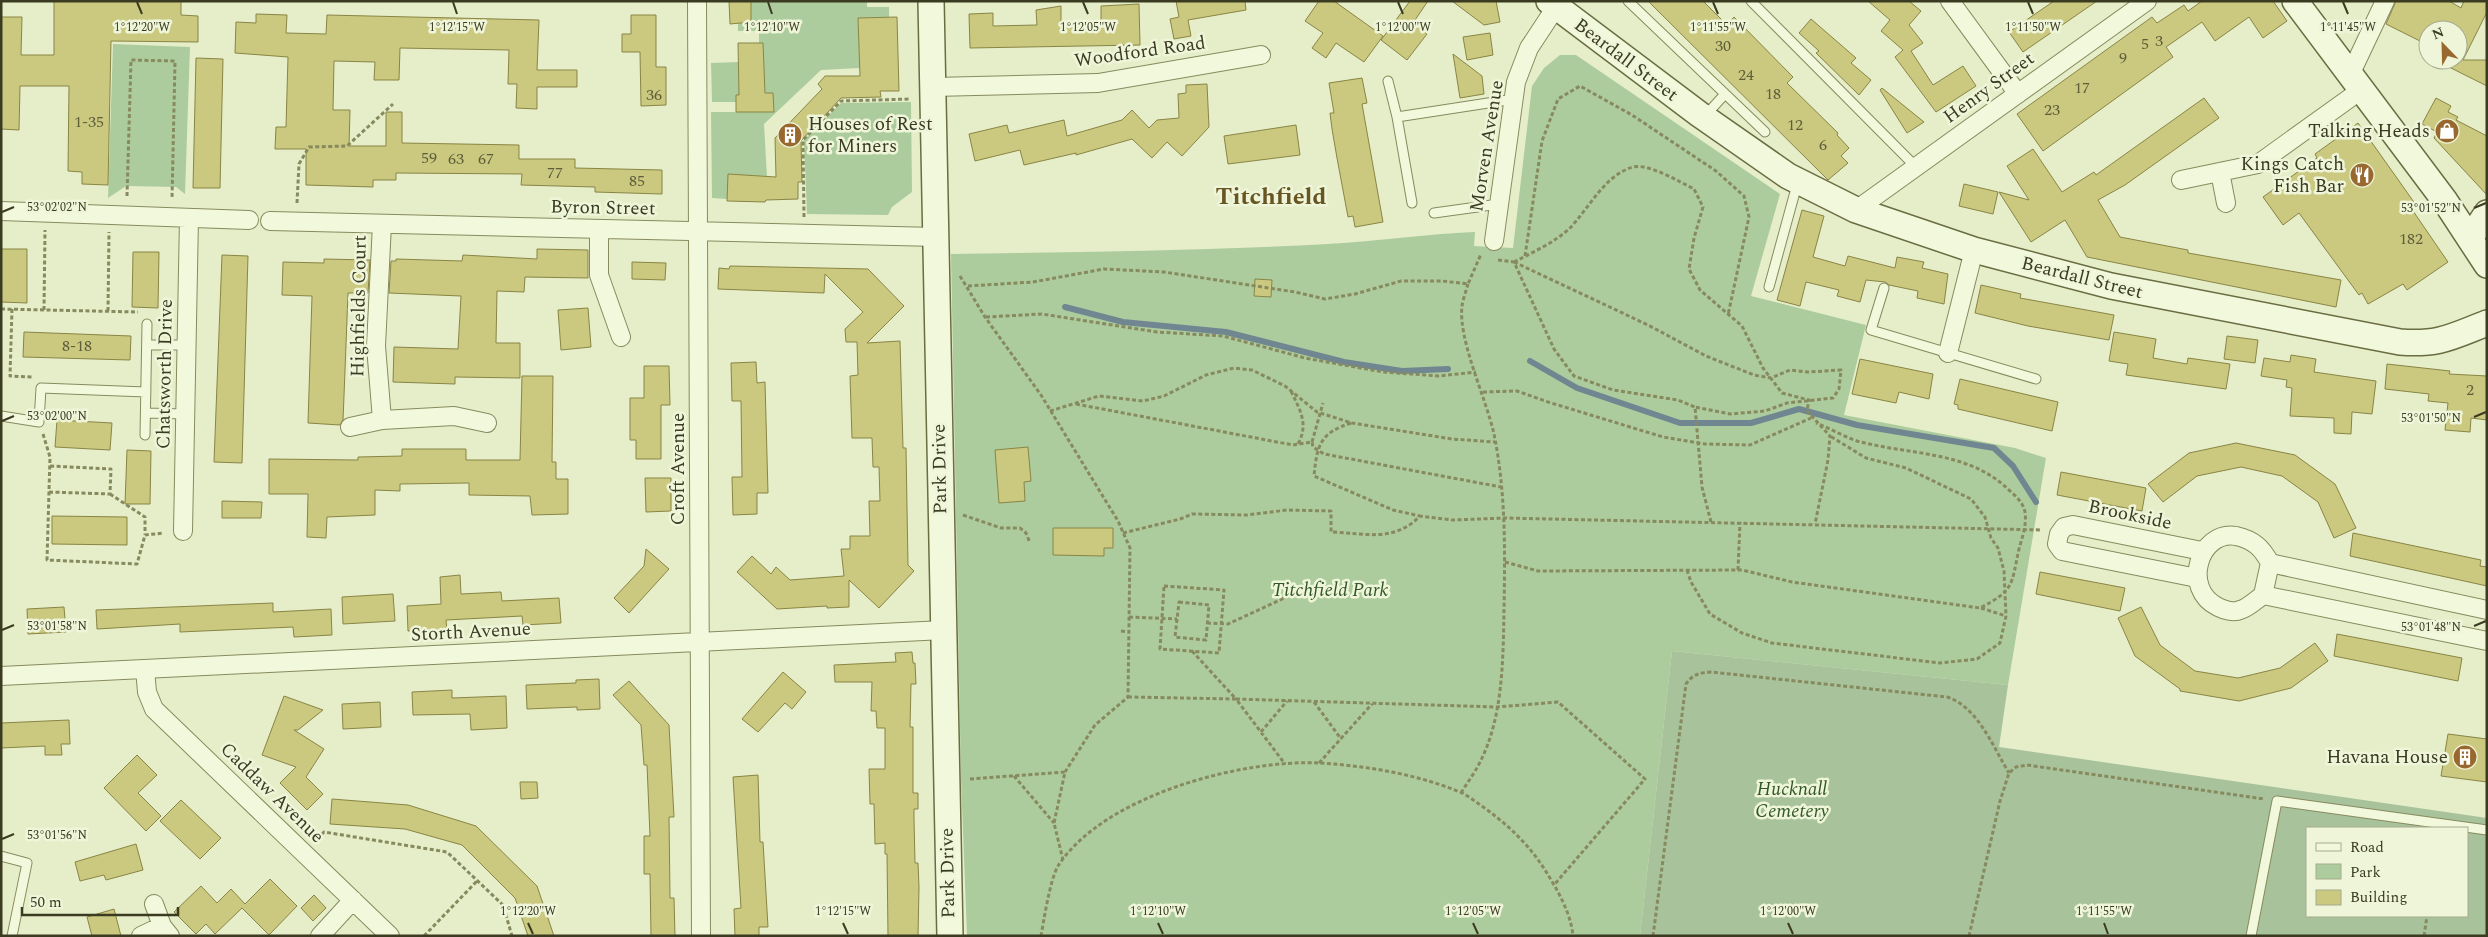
<svg xmlns="http://www.w3.org/2000/svg" width="2488" height="937" font-family="Spectral,serif">
  <style>
    .green { fill: #adcc9d }
    .cemetery { fill: #a8c29b; fill-rule: evenodd }
    .lines { fill: none; stroke-linecap: round; stroke-linejoin: round }
    .stream { stroke: #708791; stroke-width: 6 }
    .building { fill: #cbc880; stroke: #898544 }
    .lane-casing { stroke: #878a5e; stroke-width: 11 }
    .street-casing { stroke: #878a5e; stroke-width: 20 }
    .secondary-casing { stroke: #6a6c41; stroke-width: 28 }
    .path { stroke: #878a5e; stroke-width: 3; stroke-dasharray: 4 2.5; stroke-linecap: butt }
    .lane { stroke: #f2f8dc; stroke-width: 9 }
    .street { stroke: #f2f8dc; stroke-width: 18 }
    .secondary { stroke: #f2f8dc; stroke-width: 25 }
    .ticks { fill: none; stroke: #3a3b21; stroke-width: 2 }
    .labels { text-anchor: middle; dominant-baseline: central; stroke-width: 5; stroke-linejoin: round; paint-order: stroke }
    .number-label { font-size: 16px; fill: #5e5e39 }
    .street-label { font-size: 19px; fill: #3a3b21; stroke: #eef5d9 }
    .poi-label { font-size: 19px; fill: #3a3b21; stroke: #eef5d9; text-anchor: end }
    .park-label { font-size: 19px; font-style: italic; fill: #315728; stroke: #eef5d9 }
    .district-label { font-size: 24px; font-weight: bold; fill: #675621; stroke: #eef5d9 }
    .ticks-label { font-size: 12px; text-anchor: middle; fill: #3a3b21; stroke: #eef5d9; stroke-width: 5; stroke-linejoin: round; paint-order: stroke }
  </style>
  <rect width="100%" height="100%" fill="#e5eec9"/>
  <path class="green" d="M751 1H867V7H889V17L858 18 860 68 821 70 764 124 767 177 727 199 712 198 711 112H774L773 93H759L736 102H712L711 63 738 62 739 82 764 81 763 43H759V31H738V23H751Z
    M113 44 190 47 185 194 176 187 126 186 108 198Z
    M1560 55H1576L1780 194 1751 296 1866 325 1844 415 2015 448 2046 458 2008 685 1672 651 1640 936H967L961 779 951 254C1076 252 1203 251 1328 244 1377 241 1426 234 1475 232L1474 246 1513 248 1532 86 1544 68Z
    M911 102 912 192 892 207 888 215 807 214 804 140 841 103Z"/>
  <path class="cemetery" d="M1672 651 2008 685 1999 747 2487 818V936H1640ZM2307 828H2467V916H2307Z"/>
  <g class="lines">
    <path class="stream" d="M1065 307 1123 322 1226 332 1344 362 1402 371 1448 369
      M1530 361 1577 388 1680 423H1751L1799 409 1857 425 1994 448 2013 466 2036 502"/>
  </g>
  <path class="building" d="M54 1H181V15L198 16V42L111 41 108 185 82 184V172L68 171 69 86H20L19 130 1 129V17H22L21 55H54Z
    M729 1H751V22L730 24Z
    M1176 1H1245L1246 10 1188 20 1191 36 1174 39 1170 19 1179 17Z
    M1319 1H1334L1383 36 1364 62 1336 43 1326 58 1312 48 1323 33 1305 21Z
    M1410 1H1428L1413 23 1427 34 1407 60 1381 40Z
    M1452 1H1496L1500 22 1484 25Z
    M1648 1H1703L1727 25 1734 17 1793 77 1787 83 1838 133 1837 135 1849 148 1841 156 1848 163 1828 180Z
    M1868 1H1909L1921 11 1909 25 1923 43 1911 51 1933 85 1963 66 1976 86 1936 112 1895 57 1903 50 1881 31 1890 20Z
    M2054 1H2097L2023 52 2009 32Z
    M2202 1H2273L2287 21 2263 38 2249 17 2215 41 2202 22 2166 47 2173 57 2043 151 2017 114 2152 17 2157 23 2184 5 2188 11Z
    M2396 1H2449L2461 8 2464 1H2487V12L2463 60H2487V86L2435 60H2459L2458 30H2428V45L2386 24Z
    M1139 4 1140 45 970 48 969 14 993 13V26L1037 25 1036 10 1061 6V25L1101 24V6Z
    M256 14 287 15 286 33 326 34 327 15 539 20 537 70H577V87H537V109L516 108 517 84H508L509 50 400 48 399 80H374L375 62 334 61 333 110H350L349 146H386V112H402V143L519 145V159H575V168L662 170V194L595 192V187L521 185 522 174 396 173V180H373V187L306 185V149H275L276 127H286L288 57 235 53 236 22 256 23Z
    M631 15H656V67H666V105L641 106 640 52H622V34H631Z
    M897 17 899 91H880L881 97 841 98 801 141 802 182H798V199L766 200 765 202 727 201 728 174 776 177 775 138 822 89 818 84 825 76H860L858 18Z
    M1811 19 1856 58 1851 63 1871 80 1859 95 1816 53 1819 51 1799 33Z
    M1490 33 1493 55 1467 60 1463 37Z
    M738 43H763L765 93H773L774 112H736V95H739Z
    M1453 54 1482 76 1484 94 1460 98Z
    M196 58 223 59 220 188H193Z
    M1362 78 1367 103 1362 104 1383 222 1355 227 1353 216 1348 217 1337 158 1332 129 1330 113H1334L1329 83Z
    M1207 84 1209 127 1182 156 1167 142 1152 158 1132 139 1076 155V153L1024 165 1020 150 975 161 969 134 1007 125 1009 133 1064 120 1067 136 1122 120 1132 110 1149 128 1157 120 1179 118 1178 94 1186 93V85Z
    M1882 88 1924 122 1907 133 1880 90Z
    M2204 98 2219 118 2125 185 2098 200 2120 237 2188 250V253L2341 280 2336 307 2087 257 2065 220 2031 242 1999 192 2029 200 2007 166 2033 149 2062 192 2094 172 2096 175Z
    M2436 98 2451 106 2448 112 2458 117 2456 120 2487 136V195L2434 138 2437 132 2422 124Z
    M2358 123 2416 205 2411 208 2448 262 2407 290 2403 284 2368 304 2362 293 2359 295 2299 213 2283 225 2263 197 2317 158 2315 154Z
    M1296 125 1300 155 1228 164 1224 136Z
    M1964 184 1998 192 1993 214 1959 206Z
    M1802 210 1824 216 1813 257 1845 266 1848 256 1895 268 1897 257 1924 262 1922 268 1948 274 1944 304 1917 298 1918 291 1889 285 1885 282 1866 280 1860 302 1837 296 1839 290 1806 282 1800 306 1777 300Z
    M1 249H27V303L1 302Z
    M537 249 588 250V278L525 277 524 292 497 291 496 343H520V378L455 377V384L393 382 394 347 458 349 461 296 389 293 391 261H396V259L462 261 463 255 537 259Z
    M133 252H159L158 308 132 307Z
    M222 255 248 256 242 463 214 462Z
    M324 259 370 260 368 293H348L344 396 343 420 340 425 308 423 312 296 282 295 283 262 324 263Z
    M632 262 666 263 665 280 632 279Z
    M730 266 868 269 904 306 867 343 900 341 903 448H906L908 565 914 571 879 608 849 580V607L827 608V606L777 609 737 572 752 556 771 574 776 567 790 580 844 576 841 549H850V536H870L869 501H880L879 467H873L872 438H852L850 376 858 375 857 342H846L845 329 863 312 825 274 824 293 718 289 719 268 729 269Z
    M1255 279 1272 280 1271 297 1254 296Z
    M1981 285 2021 294 2020 298 2114 315 2109 340 2028 326 1975 313Z
    M588 308 591 347 561 350 558 310Z
    M24 332 131 336 130 360 23 357Z
    M2114 332 2156 339 2153 358 2187 364 2188 358 2230 364 2226 389 2126 375 2128 364 2109 361Z
    M2227 336 2258 340 2255 363 2224 359Z
    M2291 355 2316 359 2314 372 2376 381 2372 414 2352 412 2351 434 2334 433V418L2290 416 2292 388 2286 387 2287 380 2261 376 2264 358 2290 362Z
    M1860 359 1933 374 1929 399 1899 392 1896 403 1852 394Z
    M756 362 757 383 765 382 768 493H757V514L733 515 732 477H742L741 401H732L731 363Z
    M2387 364 2450 371 2449 374 2487 376V420L2471 418 2470 432 2445 430 2448 403 2428 401 2429 394 2385 389Z
    M644 366H669L670 405H661V459H636V440H630V398H644Z
    M522 376H553L552 462H556V479H568V514L532 515 530 496 469 495V483L400 484V491L375 490V515L327 517 326 538 307 537 308 494H269V459L358 460V457L402 456V449H466V460H520Z
    M1960 379 2058 402 2052 431 1958 409V405L1954 404Z
    M57 420 112 423 110 450 55 447Z
    M2236 443 2295 455 2335 484 2356 528 2334 538 2318 502 2282 476 2259 471 2241 467 2197 476 2163 502 2148 484 2189 453Z
    M1028 447 1031 481 1024 482 1025 501 999 503 995 450Z
    M127 450 151 451 150 504H125Z
    M2061 472 2146 488 2142 511 2057 495Z
    M645 478H671V511L646 512Z
    M222 501 262 502 261 518H222Z
    M52 516 127 517V545L52 544Z
    M1053 528H1113V548H1104V556L1053 555Z
    M2353 533 2481 560 2480 566 2487 567V586L2350 556Z
    M646 549 669 569 629 613 614 598 644 566Z
    M2040 572 2125 588 2120 611 2036 594Z
    M460 575 461 594 501 592 502 601 559 598 561 623 523 625 522 616 446 620 447 630 408 631 407 606 441 604 440 577Z
    M393 594 395 621 343 624 342 597Z
    M273 603V612L331 609 332 635 294 637 293 627 180 632V624L97 629 96 610Z
    M64 607 66 632 28 634 27 609Z
    M2141 607 2160 645 2195 671 2238 678 2280 668 2315 643 2328 661 2291 688 2239 701 2180 691V689L2135 656 2118 618Z
    M2337 634 2462 658 2458 681 2334 656Z
    M912 652 913 663H915L916 684H911L910 727H913V793H918V809H914V819L915 863H918L919 887 918 936H888L887 854H885V843L875 844 874 804H870L869 769H885V728H877L876 711H871L872 682H835L834 665 896 662 895 653Z
    M783 672 806 692 792 709 785 703 758 732 742 719Z
    M599 679 600 709 577 710V707L527 709 526 685 576 683V680Z
    M629 681 669 725 674 817H669L670 898H674L675 936H651L650 874H644V836H650L647 765H644L641 725 613 695Z
    M452 690V698L506 696 507 728 471 730 470 714 413 715 412 692Z
    M284 696 323 710 298 730H294L324 749 306 777 323 794 307 810 280 783 296 767 262 755Z
    M380 702 381 727 343 729 342 704Z
    M69 720 70 744H61L62 755H45V746L1 748V723Z
    M2448 734 2487 739V782L2441 776Z
    M137 755 157 775 138 793 161 816 146 831 104 788Z
    M758 775 760 842H763L768 927H759V936H735L734 909 741 908 733 777Z
    M520 782H537L538 798 521 799Z
    M332 799 408 805 476 826 537 886 554 936H528L515 898 462 845 405 829 330 824Z
    M181 800 221 838 200 859 160 821Z
    M136 844 143 870 106 880 104 875 80 881 75 862Z
    M270 879 297 906 269 935 242 908 215 934 206 924 196 934 174 912 201 886 217 903 231 889 245 904Z
    M314 895 326 908 313 921 301 908Z
    M114 909 121 936H92L87 917Z"/>
  <g class="lines">
    <defs>
      <path id="lane" d="M1628 1 1765 132
        M1751 1 1916 167
        M1388 81 1397 117
        M1705 116 1725 94
        M1412 203 1397 117 1514 99
        M1434 213 1499 204
        M1769 287 1798 181
        M1884 288 1871 330 2036 379
        M147 345H187
        M146 413 185 414
        M1 416 39 422 41 388 146 392
        M145 435 147 324
        M1 856 27 863 12 936
        M2251 936 2277 801 2487 830"/>
      <path id="street" d="M697 1 701 936
        M1950 1 2018 94
        M2350 75 2385 1
        M933 87 1098 83 1261 55
        M2220 172 2226 203
        M2181 180 2258 164 2361 90
        M1856 210 2147 1
        M1 211 249 220
        M270 221 936 237
        M382 224 376 346 382 420
        M599 229V275L621 337
        M1494 241 1516 82 1529 48 1556 7
        M1948 353 1974 250
        M350 427 382 420 454 416 487 423
        M183 531 189 218
        M2270 563 2487 610
        M2197 578 2062 551 2057 544 2059 534 2064 527 2073 525 2202 551
        M2263 595 2270 563C2262 548 2254 540 2236 536 2199 530 2181 589 2218 607 2224 610 2234 613 2240 610 2248 608 2256 600 2263 595L2487 641
        M145 669 147 692 154 709 390 936
        M1 676 944 630
        M154 904 162 926 170 936
        M141 936 162 926
        M320 936 353 900"/>
      <path id="secondary" d="M931 1 950 936
        M1549 1 1699 114 1788 176 1856 210 1974 250 2111 286 2400 342C2439 345 2451 337 2487 323
        M2295 1 2445 201 2487 265
        M2471 237 2487 213"/>
    </defs>
    <use href="#lane" class="lane-casing"/>
    <use href="#street" class="street-casing"/>
    <use href="#secondary" class="secondary-casing"/>
    <path class="path" d="M127 196 131 60 175 61 172 199
      M297 203 299 164 309 147 347 146 393 104
      M804 217 803 140 841 101 911 99
      M1525 256 1542 141 1558 99 1580 86 1632 115 1716 171 1744 196 1749 217 1728 315
      M1498 260 1514 262 1554 349 1574 376 1613 390 1678 400 1695 407 1702 487 1711 522
      M1514 262C1533 252 1554 243 1570 228 1589 208 1605 175 1633 167 1648 163 1680 182 1694 189L1703 207 1694 238 1689 269 1700 290 1742 326 1763 368 1782 393 1809 400 1807 411 1830 436 1828 460 1815 524
      M1514 262 1648 325 1706 356 1754 375 1771 378 1790 370 1808 372 1841 370 1839 389 1833 398 1787 403 1765 411 1730 414 1695 407
      M960 276 985 317 1041 395 1118 521 1130 548 1128 697 1095 725 1065 772
      M968 286 1033 282 1104 269 1164 272 1295 292 1325 299 1355 294 1401 281H1442L1468 284 1481 254
      M1 309 138 312
      M12 309 10 376 32 377
      M44 310 45 230
      M108 311 109 232
      M986 317 1042 314 1157 332 1223 336 1305 358 1383 372 1439 376 1476 372
      M1291 391C1300 410 1309 424 1298 444
      M1483 392 1517 391 1548 402 1663 437 1705 444 1750 445 1811 418
      M1076 404 1293 445 1312 442 1313 447 1324 454 1501 487
      M1050 411 1099 396 1143 401 1164 396 1206 375 1234 368 1252 370 1285 386 1317 412 1352 423 1452 439 1495 442
      M1351 423C1320 433 1317 445 1314 476L1393 510 1420 516
      M43 434 50 457 47 560 137 564 145 535 164 533
      M1312 442 1323 403
      M49 492 110 494 111 469 50 466
      M110 494 145 517V535
      M963 515 1001 528H1020L1026 533 1030 543
      M1123 533 1180 519 1192 514 1247 515 1287 510 1331 511V532C1365 533 1394 543 1420 516L1452 520 1505 518 2042 530
      M1505 562 1538 571 1742 570 1792 582 1980 608C2015 590 2011 585 2019 549 2022 538 2027 524 2025 512 2023 503 2017 497 2010 491 1971 452 1915 455 1865 443 1849 440 1832 429 1816 423
      M1687 570 1691 582 1710 614 1742 633 1772 643 1940 663 1977 659 2000 643 2006 616 2004 571 1998 548 1991 538 1985 517 1971 499 1906 468 1866 458 1830 436
      M1738 570 1740 522
      M1164 586 1224 590 1219 653 1160 649Z
      M1179 602 1209 605 1206 640 1175 637Z
      M1981 608 2006 616
      M1129 617 1177 619
      M1207 623 1228 624 1306 588
      M1121 631 1129 632
      M1192 651 1236 699 1497 707 1558 702 1645 779 1554 885
      M1128 697 1236 699 1285 764
      M1314 702 1341 739
      M1261 732 1287 701
      M1319 763 1372 704
      M1014 776 1054 823
      M970 779 1065 772 1054 823 1063 860
      M1461 793C1467 783 1474 774 1479 764 1503 719 1503 661 1504 611 1505 552 1506 493 1494 434 1486 398 1458 340 1462 306 1463 299 1466 291 1468 284
      M317 839 324 832 447 852 503 905 512 936
      M424 936 477 881
      M1041 936C1044 919 1050 880 1058 866 1103 796 1241 759 1320 763 1367 766 1416 774 1460 792 1467 795 1473 800 1479 804 1506 823 1528 843 1545 870 1557 889 1571 913 1573 936
      M1653 936 1686 684C1693 674 1699 673 1711 672L1947 697C1978 707 1993 747 2009 773
      M1969 936 2000 801 2009 773 2016 767 2027 765 2264 799
      M2424 936 2427 916"/>
    <use href="#lane" class="lane"/>
    <use href="#street" class="street"/>
    <use href="#secondary" class="secondary"/>
  </g>
  <path class="ticks" d="M137 2 142 14M453 2 457 14M768 2 772 14M1083 2 1088 14M1398 2 1403 14M1713 2 1718 14M2028 2 2033 14M2343 2 2348 14M2474 208 2486 203M2 212 14 207M2474 417 2486 412M2 421 14 416M2474 626 2486 621M2 630 14 625M2 839 14 834M528 923 533 934M843 923 848 934M1158 923 1163 934M1473 923 1478 934M1788 923 1793 934M2104 923 2108 934"/>
  <defs>
    <symbol id="shop-disc" viewBox="-11 -11 22 22"><circle r="9.5" fill="#98682f" stroke="#eef5d9"/><path d="M-5-2.5h2.3a2.7 3.5 0 0 1 5.4 0H5L5.5 6h-11ZM-1.5-2.5h3a1.5 2.3 0 0 0-3 0Z" fill="#fff"/></symbol>
    <symbol id="building-disc" viewBox="-11 -11 22 22"><circle r="9.5" fill="#98682f" stroke="#eef5d9"/><path d="M-4-6H4V6H1V3H-1V6H-4ZM-2.5-4.3h1.7v1.8h-1.7ZM.8-4.3h1.7v1.8H.8ZM-2.5-1h1.7V.8h-1.7ZM.8-1h1.7V.8H.8Z" fill="#fff"/></symbol>
    <symbol id="restaurant-disc" viewBox="-11 -11 22 22"><circle r="9.5" fill="#98682f" stroke="#eef5d9"/><path d="M-5-6h1v4h1v-4h1v4h1v-4h1v5L-1.5 .5V6h-2V.5L-5-1ZM5-6V6H3V1.5H1.5Q1.5-4 5-6Z" fill="#fff"/></symbol>
  </defs>
  <g fill-rule="evenodd">
    <use href="#shop-disc" x="2433" y="117" width="28" height="28"/>
    <use href="#building-disc" x="776" y="121" width="28" height="28"/>
    <use href="#restaurant-disc" x="2348" y="161" width="28" height="28"/>
    <use href="#building-disc" x="2451" y="743" width="28" height="28"/>
  </g>
  <g class="labels">
    <g class="number-label">
      <text x="2159" y="41">3</text>
      <text x="2145" y="44">5</text>
      <text x="1723" y="46">30</text>
      <text x="2123" y="58">9</text>
      <text x="1746" y="75">24</text>
      <text x="2082" y="88">17</text>
      <text x="1773" y="94">18</text>
      <text x="654" y="95">36</text>
      <text x="2052" y="110">23</text>
      <text x="89" y="122">1-35</text>
      <text x="1795" y="125">12</text>
      <text x="1823" y="145">6</text>
      <text x="429" y="158">59</text>
      <text x="456" y="159">63</text>
      <text x="486" y="159">67</text>
      <text x="555" y="173">77</text>
      <text x="637" y="181">85</text>
      <text x="2411" y="239">182</text>
      <text x="77" y="346">8-18</text>
      <text x="2470" y="390">2</text>
    </g>
    <g class="street-label">
      <text transform="translate(1140 52) rotate(-8)">Woodford Road</text>
      <text transform="translate(1626 60) rotate(37)">Beardall Street</text>
      <text transform="translate(1989 88) rotate(-36)">Henry Street</text>
      <text transform="translate(1487 146) rotate(-81)">Morven Avenue</text>
      <text transform="translate(603 208) rotate(1)">Byron Street</text>
      <text transform="translate(2082 278) rotate(14)">Beardall Street</text>
      <text transform="translate(359 306) rotate(-89)">Highfields Court</text>
      <text transform="translate(165 374) rotate(-89)">Chatsworth Drive</text>
      <text transform="translate(678 469) rotate(-90)">Croft Avenue</text>
      <text transform="translate(940 469) rotate(-91)">Park Drive</text>
      <text transform="translate(2130 515) rotate(12)">Brookside</text>
      <text transform="translate(471 632) rotate(-3)">Storth Avenue</text>
      <text transform="translate(272 793) rotate(44)">Caddaw Avenue</text>
      <text transform="translate(948 873) rotate(-91)">Park Drive</text>
    </g>
    <g class="poi-label">
      <text x="808" y="124" text-anchor="start">Houses of Rest<tspan x="808" dy="22">for Miners</tspan></text>
      <text x="2430" y="131">Talking Heads</text>
      <text x="2344" y="164">Kings Catch<tspan x="2344" dy="22">Fish Bar</tspan></text>
      <text x="2448" y="757">Havana House</text>
    </g>
    <g class="park-label">
      <text x="1330" y="590">Titchfield Park</text>
      <text x="1792" y="789">Hucknall<tspan x="1792" dy="22">Cemetery</tspan></text>
    </g>
    <g class="district-label">
      <text x="1271" y="197">Titchfield</text>
    </g>
  </g>
  <g class="ticks-label">
    <text x="142" y="31">1°12'20"W</text>
    <text x="457" y="31">1°12'15"W</text>
    <text x="772" y="31">1°12'10"W</text>
    <text x="1088" y="31">1°12'05"W</text>
    <text x="1403" y="31">1°12'00"W</text>
    <text x="1718" y="31">1°11'55"W</text>
    <text x="2033" y="31">1°11'50"W</text>
    <text x="2348" y="31">1°11'45"W</text>
    <text x="57" y="211">53°02'02"N</text>
    <text x="2431" y="212">53°01'52"N</text>
    <text x="57" y="420">53°02'00"N</text>
    <text x="2431" y="422">53°01'50"N</text>
    <text x="57" y="630">53°01'58"N</text>
    <text x="2431" y="631">53°01'48"N</text>
    <text x="57" y="839">53°01'56"N</text>
    <text x="528" y="915">1°12'20"W</text>
    <text x="843" y="915">1°12'15"W</text>
    <text x="1158" y="915">1°12'10"W</text>
    <text x="1473" y="915">1°12'05"W</text>
    <text x="1788" y="915">1°12'00"W</text>
    <text x="2104" y="915">1°11'55"W</text>
  </g>
  <rect width="2488" height="937" fill="none" stroke="#3a3b21" stroke-width="5"/>
  <rect x="2306" y="827" width="162" height="90" fill="#eef5d9" stroke="#a6ab8f"/>
  <rect x="2316" y="843" width="25" height="8" fill="#f2f8dc" stroke="#a6ab8f"/>
  <text x="2350" y="852" font-size="15" fill="#3a3b21">Road</text>
  <rect x="2316" y="864" width="25" height="15" fill="#adcc9d" stroke="#a6ab8f"/>
  <text x="2350" y="877" font-size="15" fill="#3a3b21">Park</text>
  <rect x="2316" y="890" width="25" height="15" fill="#cbc880" stroke="#a6ab8f"/>
  <text x="2350" y="902" font-size="15" fill="#3a3b21">Building</text>
  <g transform="translate(2443 45) rotate(337)"><circle r="24" fill="#eef5d9" stroke="#a6ab8f"/>
  <path d="M0-4L9 19L0 12L-9 19Z" fill="#98682f"/>
  <text y="-8" font-size="14" font-weight="bold" text-anchor="middle" fill="#3a3b21">N</text>
  </g>
  <path d="M22 907v8h156v-8" fill="none" stroke="#3a3b21" stroke-width="2.5"/>
  <text x="30" y="907" font-size="15" fill="#3a3b21" stroke="#eef5d9" stroke-width="4" paint-order="stroke">50 m</text>
</svg>
